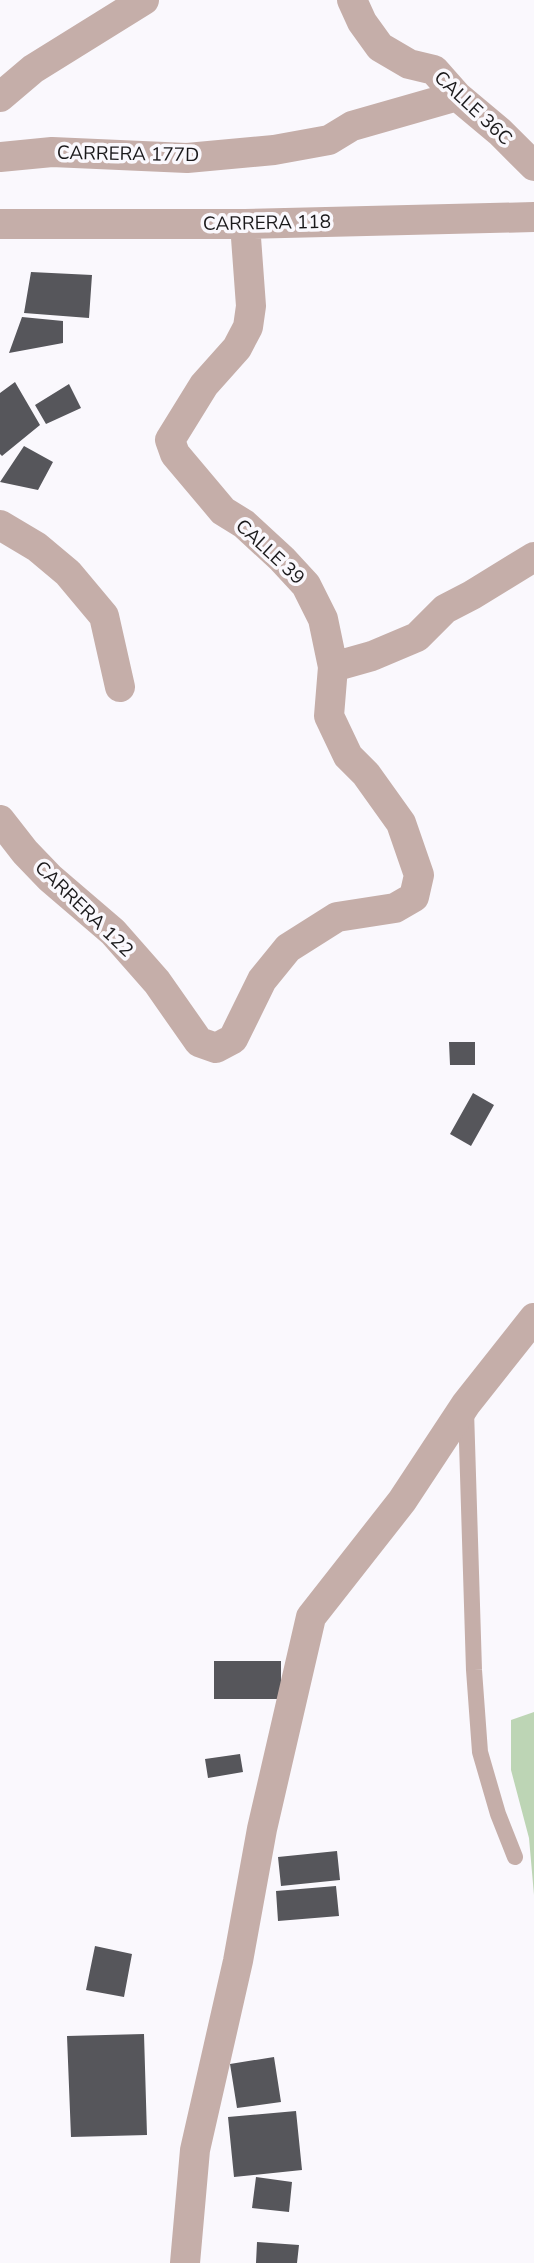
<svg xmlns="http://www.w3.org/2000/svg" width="534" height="2263" font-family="'Nunito Sans',sans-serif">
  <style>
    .garden { fill: #bdd5b5 }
    .building { fill: #56565b }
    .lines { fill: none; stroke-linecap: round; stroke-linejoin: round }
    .service { stroke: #c5aea9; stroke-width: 16 }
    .minor { stroke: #c5aea9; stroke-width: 30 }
    .labels { text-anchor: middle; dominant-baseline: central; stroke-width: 7; stroke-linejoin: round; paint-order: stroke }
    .street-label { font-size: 19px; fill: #1a191b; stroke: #faf8fd }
  </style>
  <rect width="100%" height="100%" fill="#faf8fd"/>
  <path class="garden" d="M534 1712V1895L529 1838 511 1770V1720Z"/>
  <path class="building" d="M31 272 92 275 89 318 24 313Z
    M22 317 63 321V343L9 353Z
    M15 382 40 425 2 456 0 454V393Z
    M69 384 81 408 46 424 35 405Z
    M24 446 53 462 38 490 0 482Z
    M449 1042H475V1065H450Z
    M473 1093 494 1105 471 1146 450 1134Z
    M214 1661H281V1699H214Z
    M240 1754 243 1772 208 1778 205 1759Z
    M337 1851 340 1880 281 1886 278 1857Z
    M336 1886 339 1916 278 1921 276 1891Z
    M95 1946 132 1954 124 1997 86 1990Z
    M144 2034 147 2135 71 2137 67 2036Z
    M274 2057 281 2102 237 2108 230 2064Z
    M296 2111 302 2170 234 2177 228 2117Z
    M256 2177 292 2182 289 2212 252 2208Z
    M257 2242 299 2245 297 2263H256Z"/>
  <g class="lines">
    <path class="service" d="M466 1410 474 1670 480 1752 498 1814 515 1857"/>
    <path class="minor" d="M352 0 362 22 380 47 409 64 434 70 457 96 500 132 534 166
      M0 97 33 69 144 0
      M0 157 52 152 187 158 274 150 329 140 352 126 457 96
      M0 224H245L534 217
      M0 525 37 547 68 573 104 616 120 687
      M333 667 372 656 417 637 445 609 472 595 534 557
      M0 820 25 852 50 878 113 932 157 982 199 1042 216 1048 233 1039 262 980 288 948 337 917 395 908 414 897 419 875 401 823 366 774 348 756 329 716 333 667 323 619 306 585 282 559 244 524 223 511 175 454 170 440 204 385 237 348 248 327 251 306 245 224
      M185 2263 195 2150 238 1961 262 1829 311 1617 402 1501 466 1404 534 1318"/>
  </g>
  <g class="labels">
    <g class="street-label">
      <text transform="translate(473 108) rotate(43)">CALLE 36C</text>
      <text transform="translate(128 154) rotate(1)">CARRERA 177D</text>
      <text transform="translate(267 223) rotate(-1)">CARRERA 118</text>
      <text transform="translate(270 552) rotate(43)">CALLE 39</text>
      <text transform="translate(84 909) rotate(44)">CARRERA 122</text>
    </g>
  </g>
</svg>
